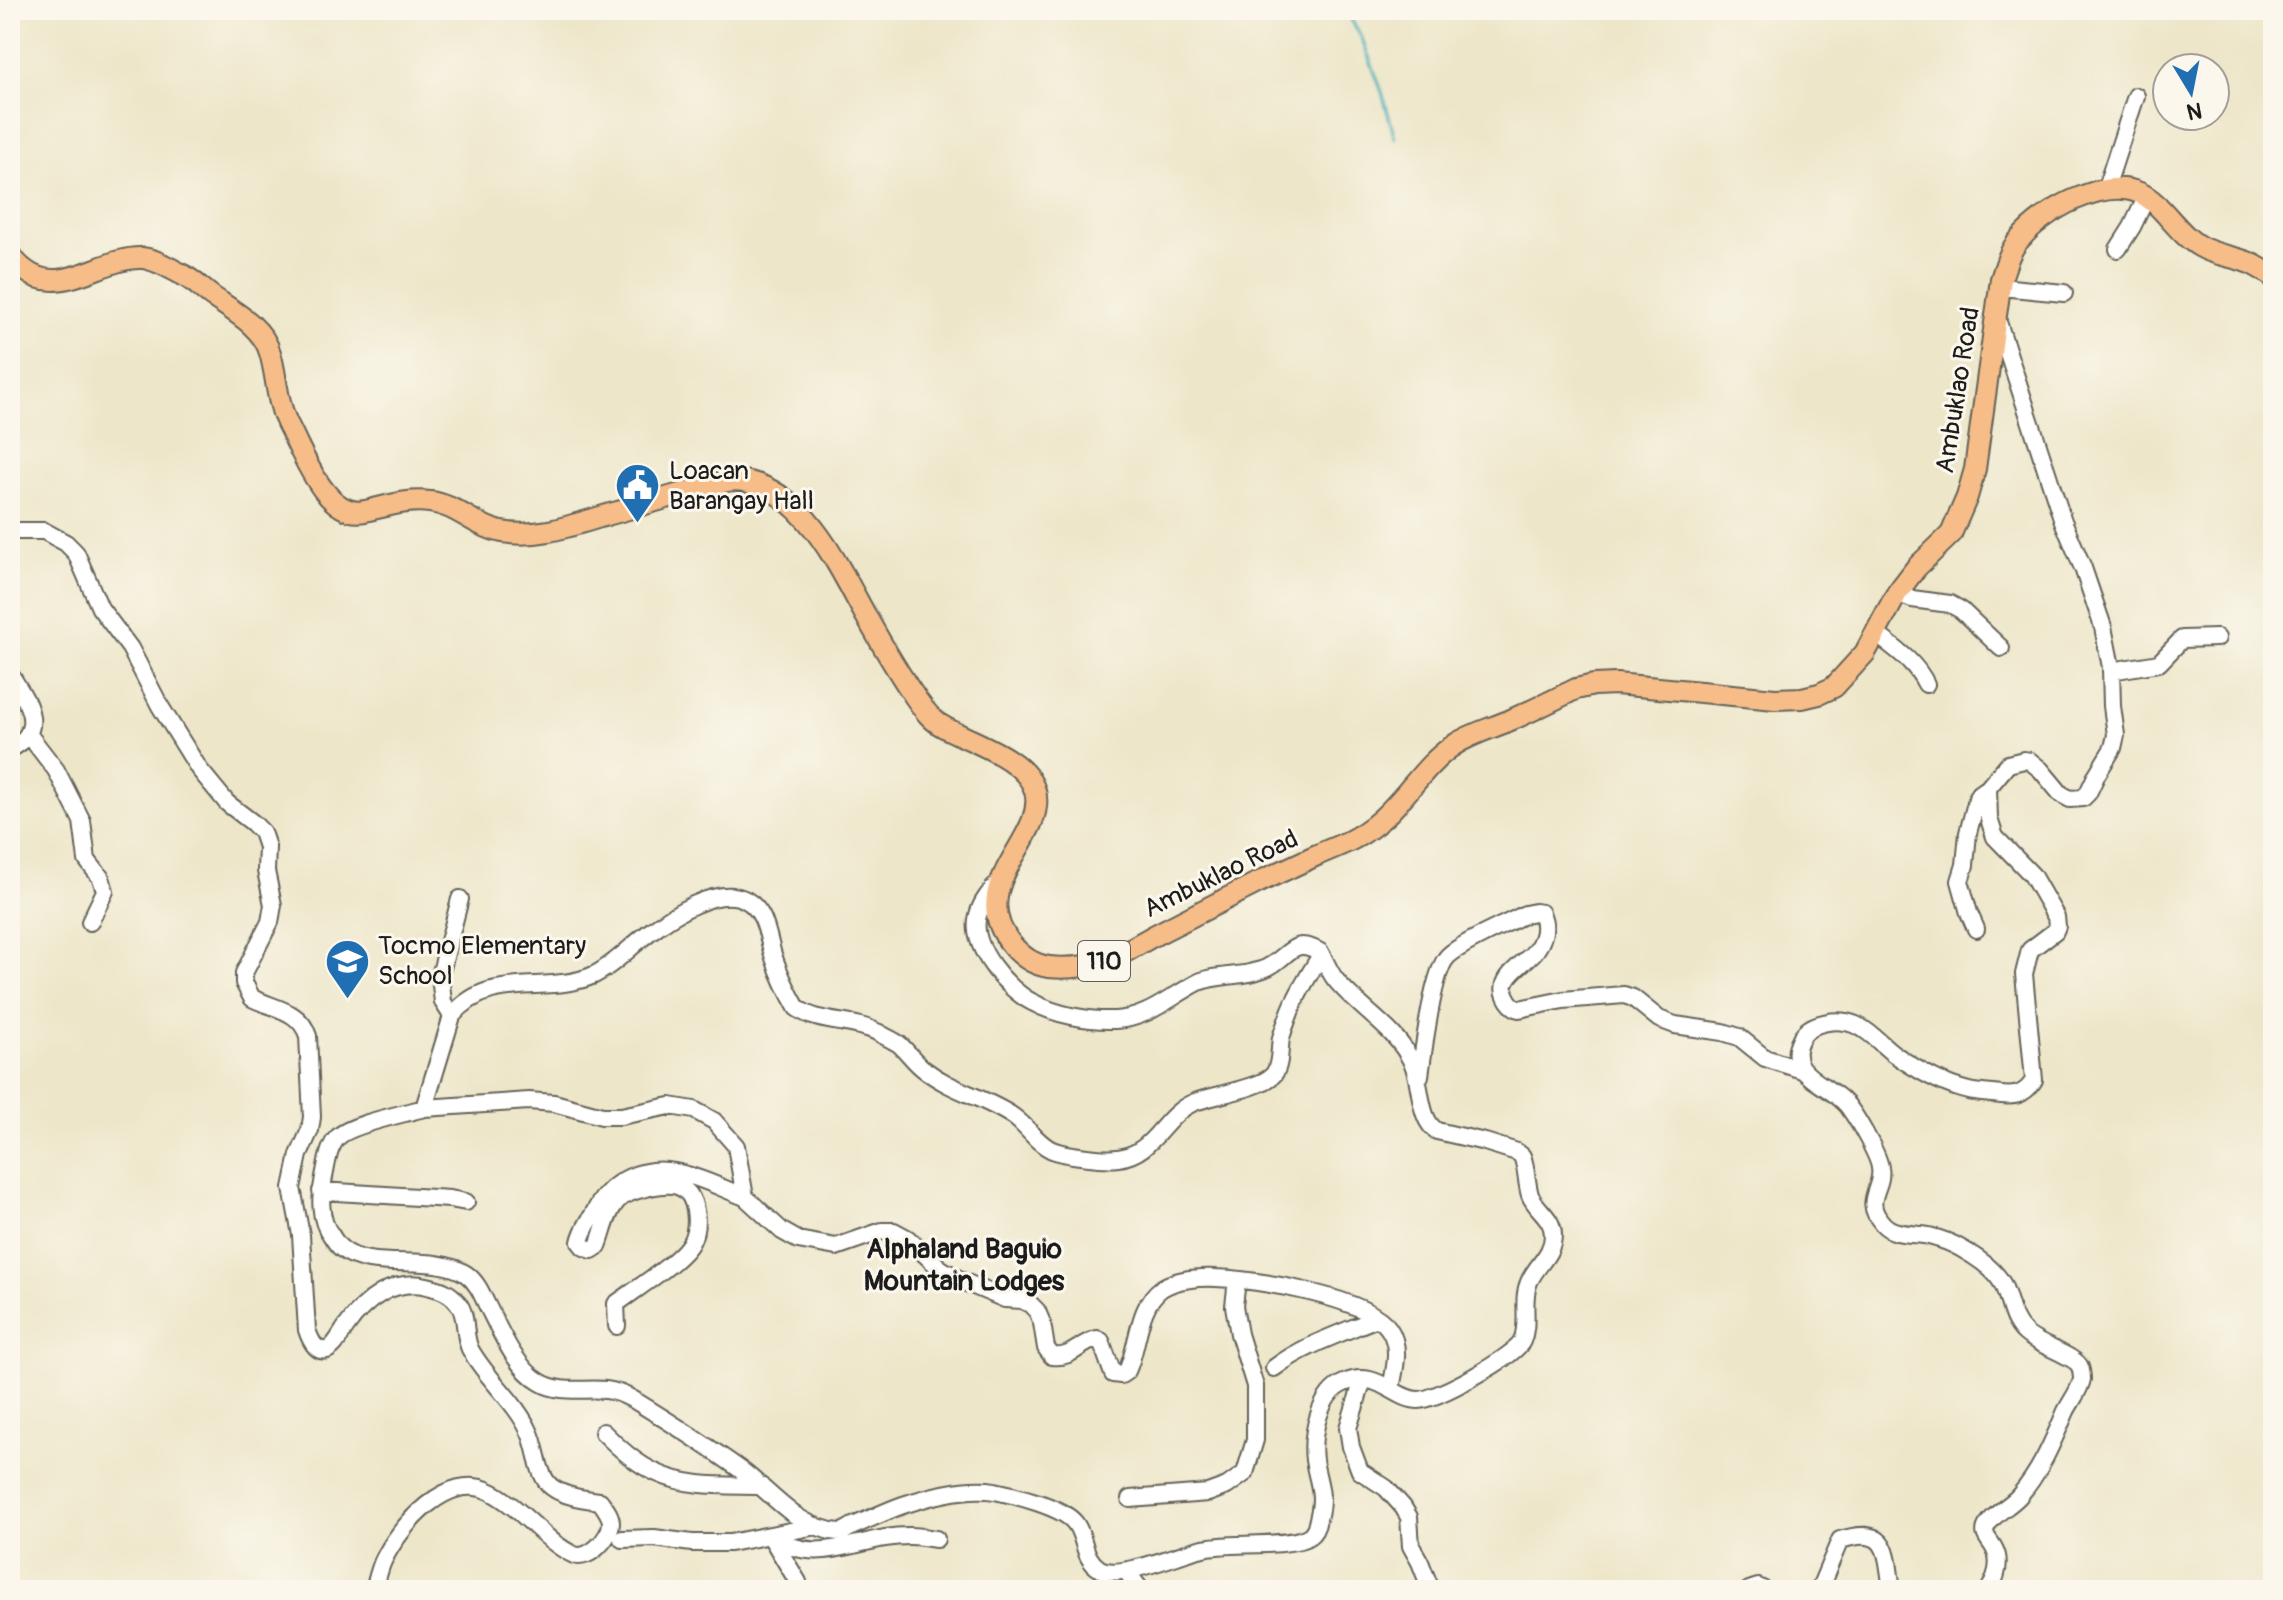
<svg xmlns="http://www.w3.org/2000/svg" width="2283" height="1600" font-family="Pangolin,sans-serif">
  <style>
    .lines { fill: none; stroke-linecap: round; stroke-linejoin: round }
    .stream { stroke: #3baaba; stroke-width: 3 }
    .minor-casing { stroke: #656359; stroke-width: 20 }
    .major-casing { stroke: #656359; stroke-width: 24 }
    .minor { stroke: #fff; stroke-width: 16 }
    .major { stroke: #f7bd88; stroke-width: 20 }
    .labels { text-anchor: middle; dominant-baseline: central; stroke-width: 6; stroke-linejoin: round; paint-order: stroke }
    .shield { fill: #fbf7ec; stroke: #5f5e5a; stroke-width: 2 }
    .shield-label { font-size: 24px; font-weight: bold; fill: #1c1c1c }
    .street-label { font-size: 26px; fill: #1c1c1c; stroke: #fbf7ec }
    .poi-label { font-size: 26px; fill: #1c1c1c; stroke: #fbf7ec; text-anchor: start }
    .neighbourhood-label { font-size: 28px; font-weight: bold; fill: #1c1c1c; stroke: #fbf7ec }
  </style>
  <rect width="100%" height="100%" fill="#fbf7ec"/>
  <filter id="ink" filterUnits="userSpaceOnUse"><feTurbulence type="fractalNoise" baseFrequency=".0125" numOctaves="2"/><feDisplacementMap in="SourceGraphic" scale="16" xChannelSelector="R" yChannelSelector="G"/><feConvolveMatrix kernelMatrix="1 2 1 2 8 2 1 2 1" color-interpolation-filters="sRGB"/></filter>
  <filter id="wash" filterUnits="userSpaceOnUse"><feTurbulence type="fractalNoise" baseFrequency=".006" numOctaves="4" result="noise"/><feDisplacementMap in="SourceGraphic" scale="32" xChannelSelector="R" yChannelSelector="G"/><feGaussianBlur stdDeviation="1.8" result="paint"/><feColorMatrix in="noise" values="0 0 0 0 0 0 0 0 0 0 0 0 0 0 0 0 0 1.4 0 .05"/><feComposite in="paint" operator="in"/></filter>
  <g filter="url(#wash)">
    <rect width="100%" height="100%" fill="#ede6c9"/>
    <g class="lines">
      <path class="stream" d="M1345 10 1361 36 1382 92 1395 138"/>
    </g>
  </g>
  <g filter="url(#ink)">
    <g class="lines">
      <defs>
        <path id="minor" d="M2105 191 2136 96
          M2118 249 2132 227 2146 198
          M2000 287 2064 293
          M10 531H44L66 543 76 553 100 608 130 648 160 706 199 769 227 803 253 823 262 832 267 847 266 871 273 905 270 922 244 973V983L252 998C274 1009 300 1010 308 1036L312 1117 310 1130 299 1155 292 1188 301 1235 307 1330C310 1339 316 1353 327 1350 335 1347 341 1334 346 1327 365 1300 393 1278 427 1286 440 1289 450 1292 458 1303 468 1316 463 1334 470 1349 487 1380 516 1401 530 1433 538 1450 537 1477 553 1488 566 1497 585 1499 600 1501 605 1508 611 1515 611 1523 611 1537 589 1561 574 1555 545 1542 521 1507 491 1492 448 1469 399 1527 383 1561 379 1570 377 1580 374 1590
          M1897 593 1912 599 1950 604 1961 610 2001 648
          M1875 633C1894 648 1915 661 1926 684
          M2111 671 2159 663 2182 639 2217 638
          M10 674C27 701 48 730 10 749
          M29 735 56 770 82 821 87 860 101 878 105 891 90 922
          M1976 929 1969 913 1960 881 1965 865 1968 833 1978 795 1988 788
          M452 1016 443 1002 440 976 460 899
          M1420 1076C1423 1053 1433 970 1448 956 1463 942 1505 925 1525 914L1535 912 1541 913C1547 926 1544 939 1536 950 1526 963 1497 977 1506 996 1509 1003 1513 1007 1519 1009L1563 1000 1624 995 1633 998 1659 1019 1675 1025 1723 1032 1739 1037 1765 1058 1802 1070
          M424 1108C404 1114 351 1124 338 1137 328 1147 327 1164 324 1177 320 1195 319 1220 331 1235 334 1240 338 1246 342 1249 370 1273 434 1252 466 1274 476 1281 481 1292 486 1303 499 1328 515 1368 540 1382 559 1394 584 1388 606 1390 616 1391 625 1395 634 1400 670 1422 706 1445 741 1470 767 1489 790 1519 821 1528 826 1530 836 1532 841 1532 846 1531 849 1528 853 1526 870 1519 886 1511 903 1505 930 1496 966 1486 995 1491 1014 1495 1063 1507 1075 1523 1086 1537 1082 1558 1100 1569 1120 1580 1180 1553 1203 1548 1227 1542 1293 1548 1309 1536 1315 1532 1317 1525 1318 1519 1325 1492 1318 1485 1314 1460 1311 1436 1319 1393 1344 1383 1377 1368 1394 1400 1419 1400 1436 1400 1516 1356 1522 1341 1530 1323 1521 1300 1529 1282 1536 1265 1553 1255 1553 1235 1553 1217 1536 1210 1530 1195 1526 1182 1527 1168 1522 1156L1517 1152 1485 1142 1437 1131C1418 1120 1422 1082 1412 1062 1395 1027 1359 1009 1335 979 1329 971 1325 960 1320 952
          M321 1191 450 1199 466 1202
          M745 1197 782 1231 798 1240 836 1247 882 1231H894L907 1238 941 1269 962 1281 1005 1299 1022 1300 1030 1304 1037 1311 1042 1323 1046 1348 1052 1356C1072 1359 1079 1343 1097 1339L1101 1341 1113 1374 1121 1375 1127 1371C1139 1346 1137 1306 1162 1288 1176 1279 1200 1277 1216 1278 1254 1279 1368 1297 1389 1329 1401 1347 1395 1368 1391 1388
          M617 1326 616 1304C634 1290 681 1261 691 1242 699 1227 698 1195 680 1187 666 1181 627 1190 617 1201 606 1214 604 1231 598 1246L592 1250 584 1247 580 1242C582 1230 591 1219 596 1209 612 1180 643 1166 675 1172 699 1176 723 1189 745 1197L736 1146 714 1121 694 1110 670 1106 621 1116H602L554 1103 529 1101 424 1108 452 1016C490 969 547 996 594 975 614 965 629 948 647 934 669 917 718 884 746 900 767 912 767 937 774 958 780 975 788 992 797 1008 820 1025 852 1019 877 1032 884 1036 893 1040 899 1044 908 1052 915 1063 925 1070 951 1090 983 1097 1011 1115 1026 1124 1036 1143 1052 1150 1064 1155 1105 1160 1118 1158 1155 1154 1163 1114 1195 1102 1213 1095 1263 1088 1274 1074 1281 1064 1279 1050 1281 1038 1283 1031 1286 1023 1289 1015 1296 994 1309 976 1320 956V952C1292 936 1290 956 1268 967 1263 970 1256 971 1250 973 1235 976 1210 976 1197 983 1170 997 1147 1019 1115 1020 1088 1021 1056 1015 1032 1002 1007 989 969 946 978 915 982 900 991 891 1001 880
          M1274 1368C1304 1345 1342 1333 1377 1318
          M1363 1380 1348 1428 1351 1447 1360 1471 1386 1488 1403 1507 1409 1517 1411 1546 1420 1562 1431 1590
          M603 1432C618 1447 636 1464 657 1473 689 1488 726 1485 761 1486
          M1130 1499 1208 1493 1227 1486 1245 1473 1255 1440V1386L1239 1334 1234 1306 1237 1280
          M770 1536C821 1569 859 1535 911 1536 919 1536 928 1538 936 1539
          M771 1537 798 1582V1590
          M622 1539 654 1538 692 1543H730L816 1526
          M1126 1571 1141 1590
          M1749 1590 1758 1587 1764 1590
          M1819 1590 1840 1540C1889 1525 1886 1551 1892 1590
          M1989 1590C1996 1578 2001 1563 1995 1550 1991 1540 1980 1535 1988 1524 1996 1512 2010 1506 2019 1496 2041 1471 2053 1441 2066 1411 2071 1401 2080 1390 2082 1379 2082 1377 2081 1368 2080 1367 2076 1356 2037 1345 2025 1333 2012 1321 2011 1306 2005 1290 2000 1273 1978 1258 1962 1249 1952 1243 1941 1239 1929 1236 1914 1233 1894 1236 1883 1224 1861 1200 1884 1189 1880 1168 1879 1156 1858 1120 1850 1109 1834 1084 1781 1076 1801 1038 1810 1021 1839 1018 1856 1025 1869 1030 1882 1045 1894 1054 1917 1070 1942 1085 1969 1091 1977 1093 1986 1093 1993 1094 2012 1097 2024 1097 2034 1080L2024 974 2030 950 2055 931 2057 926 2056 917 2032 875 1995 837 1989 819 1988 788 2008 764 2024 760 2030 761 2041 770 2061 794 2070 799 2083 798 2088 793 2097 774 2113 748 2116 735 2112 706 2111 667 2103 627 2083 568 2063 521 1997 319"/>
        <path id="major" d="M10 253C14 261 19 266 26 271 61 298 104 256 142 258 155 259 170 268 181 274 192 279 201 288 210 295 231 310 263 326 270 353 277 376 276 400 287 423 302 451 326 520 365 511 388 506 407 499 430 502 457 505 475 527 502 532 540 539 578 523 614 513 653 502 692 490 731 480 801 480 838 566 867 618 882 645 899 674 917 700 924 710 932 721 944 727 971 742 1026 758 1035 791 1048 839 962 885 1012 945 1022 957 1033 965 1049 967 1067 969 1089 966 1106 961 1124 954 1140 943 1157 934 1191 917 1225 899 1259 882 1278 873 1298 864 1317 855 1337 846 1356 840 1373 826 1404 803 1422 766 1454 745 1472 733 1493 728 1513 719 1534 710 1555 699 1576 689L1594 685 1616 684 1775 699 1802 698 1819 694 1834 687 1865 653 1897 593 1916 568 1951 534 1967 497 1975 469 2001 279C2006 265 2009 251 2019 240 2043 211 2102 177 2140 193 2163 203 2178 237 2205 249 2220 256 2237 257 2252 264 2259 267 2266 272 2273 277"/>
      </defs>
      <use href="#minor" class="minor-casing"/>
      <use href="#major" class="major-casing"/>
      <use href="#minor" class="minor"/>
      <use href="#major" class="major"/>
    </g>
  </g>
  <defs>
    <symbol id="civic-pin" viewBox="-11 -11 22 30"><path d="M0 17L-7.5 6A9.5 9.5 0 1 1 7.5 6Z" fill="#1f6fb2" stroke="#fbf7ec"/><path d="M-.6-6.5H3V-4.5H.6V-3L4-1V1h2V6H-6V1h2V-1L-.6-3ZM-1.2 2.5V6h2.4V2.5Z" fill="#fff"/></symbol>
    <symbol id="school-pin" viewBox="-11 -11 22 30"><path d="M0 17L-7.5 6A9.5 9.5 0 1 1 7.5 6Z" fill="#1f6fb2" stroke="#fbf7ec"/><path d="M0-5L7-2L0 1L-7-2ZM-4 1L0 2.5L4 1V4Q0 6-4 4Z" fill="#fff"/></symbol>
  </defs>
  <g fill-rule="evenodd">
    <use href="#civic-pin" x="612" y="460" width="51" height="69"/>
    <use href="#school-pin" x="322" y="936" width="51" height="69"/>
  </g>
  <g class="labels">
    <rect class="shield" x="1078" y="941" width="52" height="40" rx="6"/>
    <g class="shield-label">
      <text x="1104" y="961">110</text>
    </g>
    <g class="street-label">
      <text transform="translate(1958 390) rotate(-81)">Ambuklao Road</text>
      <text transform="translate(1221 874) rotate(-26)">Ambuklao Road</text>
    </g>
    <g class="poi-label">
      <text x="669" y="471">Loacan<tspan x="669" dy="30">Barangay Hall</tspan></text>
      <text x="378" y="946">Tocmo Elementary<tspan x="378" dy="30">School</tspan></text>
    </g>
    <g class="neighbourhood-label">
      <text x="964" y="1249">Alphaland Baguio<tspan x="964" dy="32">Mountain Lodges</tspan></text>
    </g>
  </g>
  <rect width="2283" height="1600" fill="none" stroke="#fbf7ec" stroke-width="40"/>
  <g transform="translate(2191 92) rotate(170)"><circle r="38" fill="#fbf7ec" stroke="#a29f99" stroke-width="2"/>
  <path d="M0-6L14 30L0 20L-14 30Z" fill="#1f6fb2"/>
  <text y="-12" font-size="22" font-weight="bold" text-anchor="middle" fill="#1c1c1c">N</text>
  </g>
</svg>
